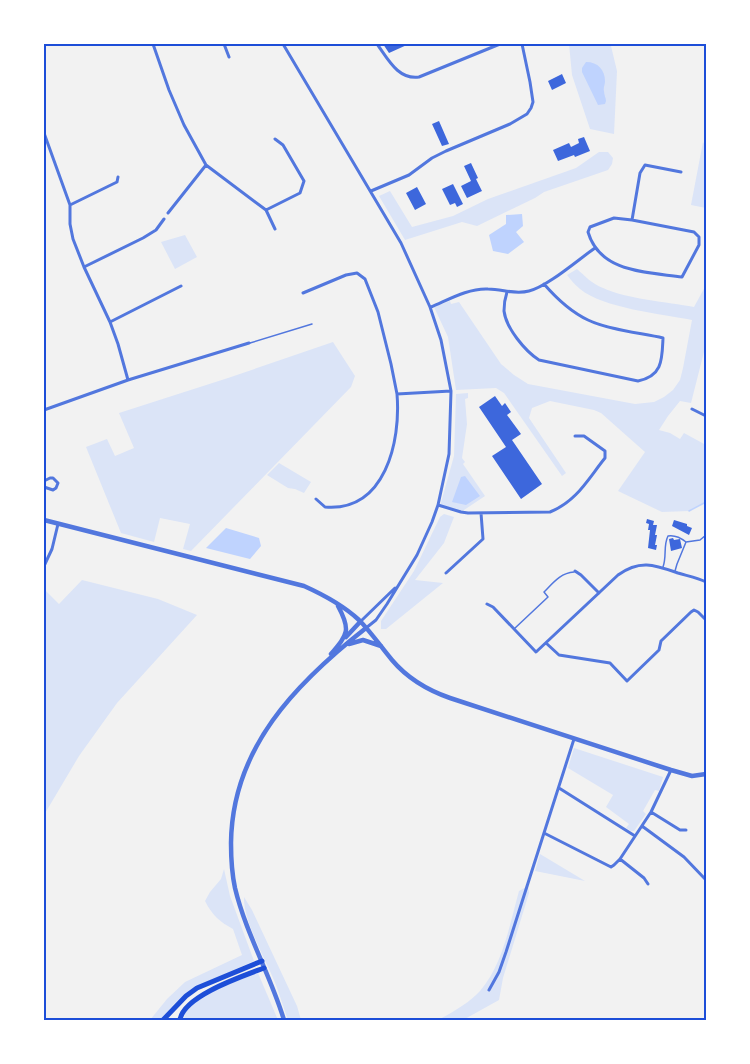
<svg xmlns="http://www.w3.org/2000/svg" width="750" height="1064" font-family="Manrope,sans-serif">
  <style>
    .green { fill: #dbe4f7 }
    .water { fill: #bfd3fe }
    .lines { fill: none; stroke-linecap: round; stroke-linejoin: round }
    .stream { stroke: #bfd3fe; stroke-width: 1.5 }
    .building { fill: #3d67dc }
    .service { stroke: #5277de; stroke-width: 1.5 }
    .minor { stroke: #5277de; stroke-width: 3 }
    .tertiary { stroke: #5277de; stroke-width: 4.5 }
    .trunk { stroke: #1d4ed8; stroke-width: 5 }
    .neatline { fill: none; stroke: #1d4ed8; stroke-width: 2 }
  </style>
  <rect width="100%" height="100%" fill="#f2f2f2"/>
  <path class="green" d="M569 44H614L611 46 617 71 614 134 590 129 572 75Z
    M703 142 706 147V208L691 205Z
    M599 152H608L613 158 612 164 608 170 544 192 535 198 477 226 462 222 405 240 379 196 390 191 412 227 453 216 488 199 576 168Z
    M185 235 197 257 175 269 161 242Z
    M577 269C585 276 592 284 603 288 627 299 667 302 694 307L706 285V344L691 403 680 401 668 416 659 430 670 433 680 439 684 433 706 445V502L689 511 662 512 618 491 645 452 601 413 594 410 550 401 532 408 529 418 566 473 562 476 504 393 496 388 456 390 448 337 434 307 450 301 451 304 459 302 501 364 514 375 528 384 635 404 654 402 664 397 673 390 680 380 683 368 692 320C661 314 603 308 580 289 575 285 571 280 567 275Z
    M333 342 355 376 351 387 191 551 183 549 190 524 160 518 154 542 121 533 86 447 107 439 115 456 134 448 119 413 228 378Z
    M468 393V398L465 399 467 424 462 458 465 462 463 464 485 496 461 512 440 506 454 456 456 394Z
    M279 463 311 482 304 493 295 489 288 488 267 475Z
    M444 514 454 517 444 543 415 580 443 583 386 629H381V621L414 571 440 517Z
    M82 580 158 599 197 615 117 703 79 756 44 815V589L59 604Z
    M574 748 663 777 659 791 655 790 643 811 646 814 634 831H631L626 828 629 824 606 807 613 795 568 768Z
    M540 854 585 881 535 871Z
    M224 869 230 896 254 961 191 989 173 1005 161 1020H150L167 999 185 982 242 955 233 929C220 922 212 915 205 901L210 892 221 879Z
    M528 886 529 893 503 978 499 1000 463 1020H438C453 1012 469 1003 480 991 503 965 510 923 519 891Z
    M244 897 252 910 297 1006 301 1020H288C284 1009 280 996 276 985 267 962 243 921 244 897Z
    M258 973 278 1020H184C184 1018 185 1013 186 1011 195 995 241 980 258 973Z"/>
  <path class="water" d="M586 62C598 62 605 70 605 81 605 85 603 88 604 91 604 95 606 98 606 101L605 104 598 105 582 72V68Z
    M522 214 523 226 516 232 524 242 508 254 493 251 489 235 506 224V215Z
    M465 476 480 496 466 505 452 502 461 477Z
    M226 528 259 538 261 546 250 559 206 548Z"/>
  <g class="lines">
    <path class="stream" d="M689 511 706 502"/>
  </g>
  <path class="building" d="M383 44H409L389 53Z
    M562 74 566 83 552 90 548 81Z
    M439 121 449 144 442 146 432 124Z
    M584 137 590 151 575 157 574 155 558 161 553 150 569 143 571 147 579 143 578 139Z
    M471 163 478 178 476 179 482 191 467 198 461 186 471 181 464 166Z
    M453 184 463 204 457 207 455 203 450 205 442 189Z
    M417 187 426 204 415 210 406 193Z
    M495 396 502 406 505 403 511 412 507 415 521 434 512 440 542 484 521 499 492 456 506 447 479 407Z
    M647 519 654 521 653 525H657L655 535H657L655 545H657L656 550 648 548 650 530H648L649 524 646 523Z
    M674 520 687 524V526L692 528 689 535 672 526Z
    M673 538 674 540 680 539 682 548 671 551 669 539Z"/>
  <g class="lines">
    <path class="service" d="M250 343 312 324
      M663 567C667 556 663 546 668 536 674 535 681 538 686 542
      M675 571 677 564 686 542 700 540 706 535
      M514 629 548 597 544 592C553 583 560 573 574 572"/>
    <path class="minor" d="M153 44 169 90 184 125 206 165 266 210 275 229
      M224 44 229 57
      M283 44 401 243 430 307 441 340 451 391 449 454 438 505 432 522 417 555 387 604 376 620 366 628
      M377 44C388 59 398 80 419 77L500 44
      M44 133 70 205V224L73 239 84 267 110 322 118 344 128 380
      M371 191 409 175 432 158 446 151 510 124 527 114 531 108 533 102 530 82 522 44
      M70 205 117 182 118 177
      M266 210 300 193 304 181 283 145 275 139
      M168 213 206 165
      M614 218 632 220 694 232 699 237V245L682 277C647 272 600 273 588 232L590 227Z
      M632 220 640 173 645 165 681 172
      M84 267 143 238 156 230 164 219
      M507 292C505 298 504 305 504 311 506 328 525 351 539 360L638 381C663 376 662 359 663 338 641 333 609 330 588 320 571 312 557 299 544 284
      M303 293 346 275 357 273 365 279 378 312 391 364 397 394
      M431 307C448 300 468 288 488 289 503 289 514 295 529 291 547 287 579 259 595 248
      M110 322 181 286
      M692 409 706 416
      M44 410 128 380 249 343
      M44 481 50 478H53L58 483 56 488 53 490 44 487
      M316 499 325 507C385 512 401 442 397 394L451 391
      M438 505 461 512 468 513 550 512C577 501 588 479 605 458V451L584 436H575
      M44 566 52 549 58 524
      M575 571 581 575 599 593
      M446 573 483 539 481 513
      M487 604 493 607 536 652 618 575C640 559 655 565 678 573 688 576 698 578 706 582
      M361 621 395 588
      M546 643 559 655 610 663 627 681 659 650 661 641 691 612 694 610 698 612 706 620
      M559 788 635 836
      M651 812 680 830H686
      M642 826 684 857 706 880
      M544 833 611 867 614 865 620 859 651 812 671 770
      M620 859 644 878 648 884
      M489 990 499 972 506 952 574 739"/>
    <path class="tertiary" d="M44 520 304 586C324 595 343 605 359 620 371 632 381 647 392 660 408 679 427 690 450 698L671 770 692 776 706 774
      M346 637 360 622
      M349 644 363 640 381 646
      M331 654C348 634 351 630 338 606
      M284 1020C271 976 246 934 235 888 232 874 231 858 231 843 232 748 296 683 366 628"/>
    <path class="trunk" d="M163 1020 186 996 197 988 262 961
      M180 1020C183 996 243 976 264 968"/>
  </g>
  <rect width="750" height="1064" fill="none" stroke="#ffffff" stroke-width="90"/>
  <rect x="45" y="45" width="660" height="974" class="neatline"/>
</svg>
